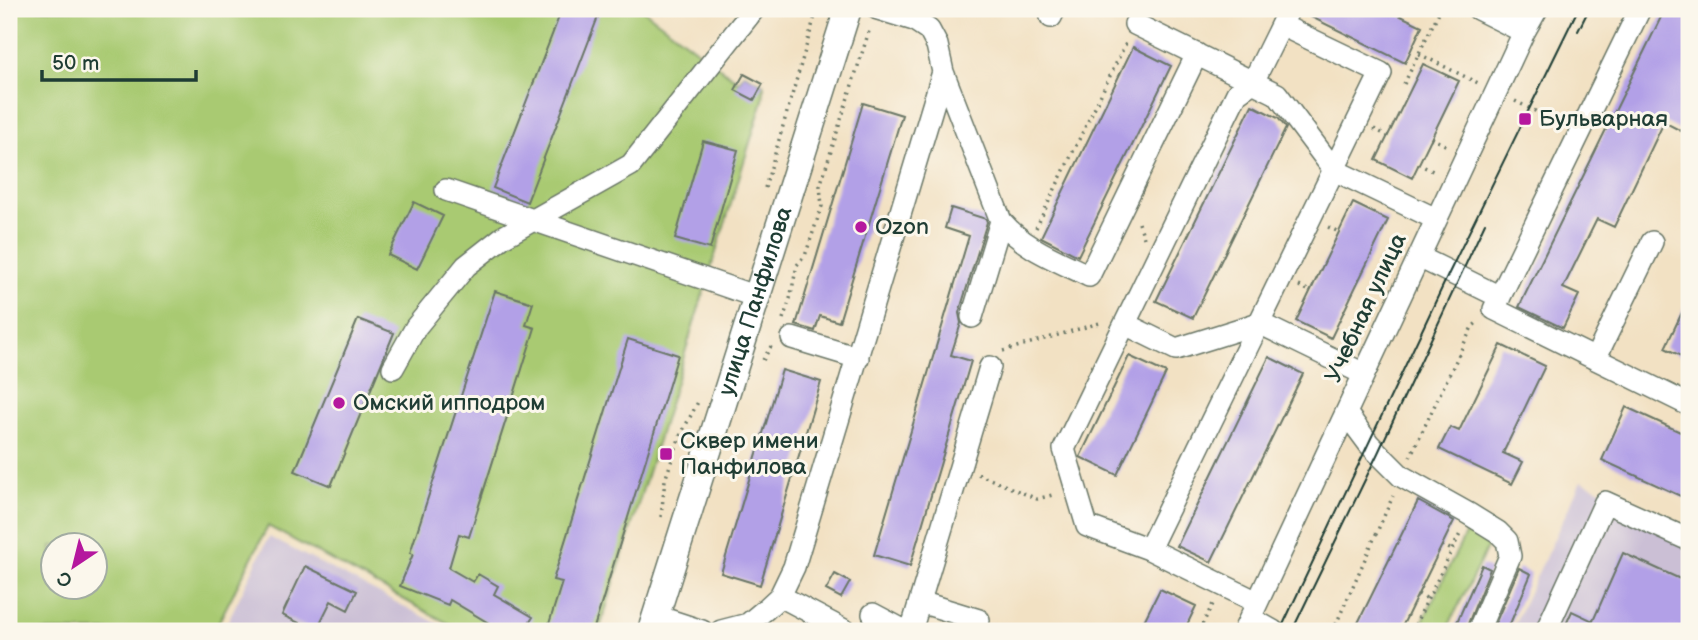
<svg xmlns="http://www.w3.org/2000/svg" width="1698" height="640" font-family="'Balsamiq Sans',sans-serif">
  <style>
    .industrial { fill: #cbbfd5 }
    .park { fill: #a9ca72; stroke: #648453; stroke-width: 2; fill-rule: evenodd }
    .building { fill: #b2a0e7 }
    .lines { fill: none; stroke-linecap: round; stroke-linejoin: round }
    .minor-casing { stroke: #697666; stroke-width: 24 }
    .major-casing { stroke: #697666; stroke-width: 29 }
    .path { stroke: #697666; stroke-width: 3.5; stroke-dasharray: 2 5; stroke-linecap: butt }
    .minor { stroke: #fff; stroke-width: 21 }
    .major { stroke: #fff; stroke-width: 26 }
    .tram { stroke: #1f3d34; stroke-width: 2 }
    .poi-dot { fill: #b5179e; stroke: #fbf7ec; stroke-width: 2.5 }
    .labels { text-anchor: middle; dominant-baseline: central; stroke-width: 6; stroke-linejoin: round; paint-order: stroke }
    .poi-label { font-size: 23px; fill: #1f3d34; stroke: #fbf7ec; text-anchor: start }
    .street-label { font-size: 23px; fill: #1f3d34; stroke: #fbf7ec }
  </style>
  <rect width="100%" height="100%" fill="#fbf7ec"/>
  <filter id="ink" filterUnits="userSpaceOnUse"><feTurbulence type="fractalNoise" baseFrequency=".0143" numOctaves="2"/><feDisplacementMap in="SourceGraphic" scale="14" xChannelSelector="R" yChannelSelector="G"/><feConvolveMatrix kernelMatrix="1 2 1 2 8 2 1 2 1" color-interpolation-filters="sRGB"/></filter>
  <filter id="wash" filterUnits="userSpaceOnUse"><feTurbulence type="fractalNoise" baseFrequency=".00686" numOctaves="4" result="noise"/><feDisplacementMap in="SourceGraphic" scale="28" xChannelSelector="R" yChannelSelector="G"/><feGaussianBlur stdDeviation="1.57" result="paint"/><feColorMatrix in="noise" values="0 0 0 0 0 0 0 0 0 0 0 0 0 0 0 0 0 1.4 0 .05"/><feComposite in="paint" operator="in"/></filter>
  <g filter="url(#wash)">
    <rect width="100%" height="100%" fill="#f2e1c3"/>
    <path class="industrial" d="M1581 481 1689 531V631H1511Z
      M269 537 452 631H223Z"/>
    <path class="park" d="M9 9H642L739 82 744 74 763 84 764 88 763 100 599 631H462L268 526 214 631H9ZM52 546H94V588H52Z
      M1471 522 1494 534 1446 631H1418Z"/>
    <g id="blocks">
      <path class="building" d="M562 9H601L527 202 493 188Z
        M1302 9H1386L1422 26 1405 63 1301 12Z
        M1665 9H1689V135L1664 122 1614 227 1597 219 1563 288 1579 295 1563 328 1519 307Z
        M1133 47 1171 66 1078 256 1041 237Z
        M1423 64 1459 81 1412 178 1376 160Z
        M744 74 763 84 754 100 735 90Z
        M863 103 902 115 839 322 820 316 815 331 796 325Z
        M1252 105 1278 118 1286 128 1193 318 1156 301Z
        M703 141 738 150 710 249 675 239Z
        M414 202 443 216 417 269 388 255Z
        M1353 203 1388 220 1331 338 1296 321Z
        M951 208 986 219 987 222 959 313 961 323 951 355 971 361 910 566 874 555 969 236 945 228Z
        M495 291 533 303 526 325 535 328 469 537 459 534 449 568 473 582 478 574 498 586 494 594 533 617 524 631H502L450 600 448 605 400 586 413 554 410 553Z
        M1689 298V360L1665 348Z
        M358 319 394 333 331 486 295 471Z
        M628 339 678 355 593 631H563L548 627 562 582 553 580Z
        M1501 345 1545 366 1503 453 1523 462 1512 484 1439 449 1450 427 1459 431Z
        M1129 356 1166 373 1117 475 1080 457Z
        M1269 357 1303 374 1211 562 1177 546Z
        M782 370 821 382 760 585 721 573Z
        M1626 407 1689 436V500L1602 460Z
        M1418 501 1454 521 1418 594 1400 631H1354Z
        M1623 553 1689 583V631H1563L1572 611 1593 621Z
        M1482 565 1490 569 1465 631H1453Z
        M305 566 357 591 348 610 331 601 316 631 282 615Z
        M1519 568 1531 574 1507 631H1492Z
        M835 574 850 582 841 598 826 590Z
        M1160 589 1196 606 1184 631H1139Z"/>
    </g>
  </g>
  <g filter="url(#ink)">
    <use href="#blocks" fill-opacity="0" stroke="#697666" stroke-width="2"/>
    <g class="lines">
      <defs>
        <path id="minor" d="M878 9 914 20 929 30 937 45 943 72 1001 221C1025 249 1057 260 1089 276L1197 54
          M1478 9 1524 32
          M1640 9 1494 309 1689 405
          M1051 17 1055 9
          M1135 24 1277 94 1334 170 1436 219
          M446 190 757 297
          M1419 257 1500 297
          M972 317 1001 221
          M1125 324 1176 349 1259 323 1364 374
          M792 338 858 358
          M1595 359 1652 242
          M393 368 416 327 466 266 503 237 631 165 754 9
          M1346 413 1369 444 1401 476 1469 514 1498 532 1507 541 1510 556 1478 631
          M1149 549 1381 73 1281 25
          M780 596 846 631
          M920 602 979 620
          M1257 602 1149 549 1087 526 1064 449 1237 93 1253 82 1289 9
          M873 614 905 631
          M656 616 702 631
          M1250 618 1273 631
          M721 631 748 624 766 609 780 596 794 567 943 72
          M911 631 990 367
          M1244 631 1524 32 1537 9
          M1546 631 1605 502 1689 540"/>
        <g id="major">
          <path id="s1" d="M651 631 848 9"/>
        </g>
      </defs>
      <use href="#minor" class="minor-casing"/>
      <use href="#major" class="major-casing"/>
      <path class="path" d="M1419 54 1480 84
        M1404 84 1439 12 1433 9
        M1515 101 1561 124
        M1374 129 1388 136
        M1431 138 1449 147
        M1418 164 1437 173
        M765 188 817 9
        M1139 223 1144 238
        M1328 227 1339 232
        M1036 228 1126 43
        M1299 286 1310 291
        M783 319 790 299 797 265 805 256 822 206 820 186 870 28
        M1003 351 1103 322
        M763 360 773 343
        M1410 457 1472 327 1479 321
        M978 474 1037 499 1056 494
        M661 517 665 480 680 436 698 402
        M1442 545 1452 550
        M1418 594 1428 599
        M1199 631 1214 602
        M1333 631 1393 496
        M1412 631 1461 532"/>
      <use href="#minor" class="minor"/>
      <use href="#major" class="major"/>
      <path class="tram" d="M1578 31 1589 9
        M1280 631 1449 273 1578 9
        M1292 631 1378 453 1485 223"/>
    </g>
  </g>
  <g class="poi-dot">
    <rect x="1518" y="112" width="14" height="14" rx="3.5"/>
    <circle cx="861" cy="227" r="7"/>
    <circle cx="339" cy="403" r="7"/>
    <rect x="659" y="447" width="14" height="14" rx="3.5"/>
  </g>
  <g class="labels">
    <g class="poi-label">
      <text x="1539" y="119">Бульварная</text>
      <text x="875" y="227">Ozon</text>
      <text x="353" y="403">Омский ипподром</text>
      <text x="680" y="441">Сквер имени<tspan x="680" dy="26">Панфилова</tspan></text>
    </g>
    <g class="street-label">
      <text stroke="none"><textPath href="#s1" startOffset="346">улица Панфилова</textPath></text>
      <text transform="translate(1366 308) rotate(-65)">Учебная улица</text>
    </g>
  </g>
  <rect width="1698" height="640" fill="none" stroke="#fbf7ec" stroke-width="35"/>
  <g transform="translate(74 566) rotate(215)"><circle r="33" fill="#fbf7ec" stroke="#a3ada2" stroke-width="2"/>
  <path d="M0-5L12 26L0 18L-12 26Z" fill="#b5179e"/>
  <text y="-10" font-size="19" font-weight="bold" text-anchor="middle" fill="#1f3d34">С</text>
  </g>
  <path d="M42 70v10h154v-10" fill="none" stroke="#1f3d34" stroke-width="3.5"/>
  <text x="52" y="70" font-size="21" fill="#1f3d34" stroke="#fbf7ec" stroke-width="5" paint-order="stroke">50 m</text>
</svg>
